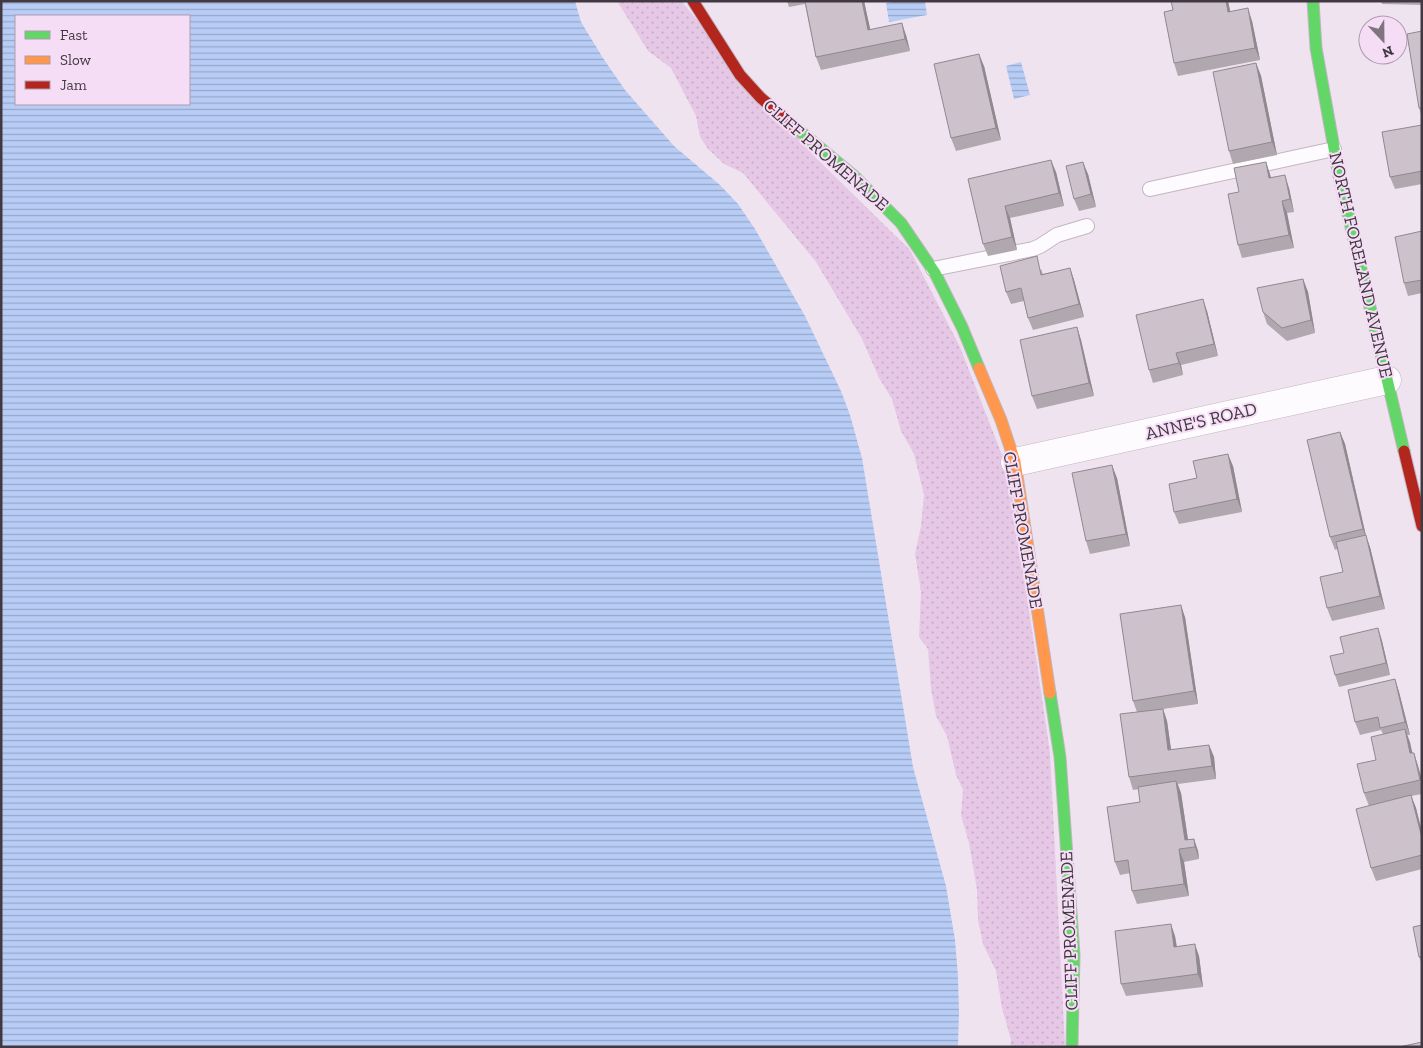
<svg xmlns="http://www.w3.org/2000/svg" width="1423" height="1048" font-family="'Zilla Slab',serif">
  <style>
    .grass { fill: url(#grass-dots) }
    .water { fill: url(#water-rules); fill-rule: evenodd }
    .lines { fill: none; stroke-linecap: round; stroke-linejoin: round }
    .lane-casing { stroke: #c1b6c1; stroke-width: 16 }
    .street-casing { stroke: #c1b6c1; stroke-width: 29 }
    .fast-casing { stroke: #c1b6c1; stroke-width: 13 }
    .slow-casing { stroke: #c1b6c1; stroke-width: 13 }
    .jam-casing { stroke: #c1b6c1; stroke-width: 13 }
    .lane { stroke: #fdfbfd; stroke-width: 14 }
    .street { stroke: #fdfbfd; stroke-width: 28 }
    .fast { stroke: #63d668; stroke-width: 11 }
    .slow { stroke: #ff974d; stroke-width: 11 }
    .jam { stroke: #b3261e; stroke-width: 11 }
    .wall { fill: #b0a7af }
    .shaded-wall { fill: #90888f }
    .building { fill: #cdc2cc; stroke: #90888f }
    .labels { text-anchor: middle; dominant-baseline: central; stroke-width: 4; stroke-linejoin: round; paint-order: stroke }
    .street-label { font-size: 18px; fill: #423842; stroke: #f6ddf6 }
  </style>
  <defs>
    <pattern id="grass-dots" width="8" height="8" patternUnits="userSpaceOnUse" patternTransform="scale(1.25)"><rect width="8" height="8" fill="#e6c8e6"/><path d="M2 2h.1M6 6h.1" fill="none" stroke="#c6adc6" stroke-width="1.8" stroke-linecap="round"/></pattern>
    <pattern id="water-rules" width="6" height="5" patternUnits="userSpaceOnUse" patternTransform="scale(1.25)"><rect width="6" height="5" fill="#b8cdf6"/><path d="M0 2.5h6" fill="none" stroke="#97a7c9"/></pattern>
  </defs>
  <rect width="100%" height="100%" fill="#f0e3f0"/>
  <path class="grass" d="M617 1H681L811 153 910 250 960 347 1009 473 1050 753 1065 1047H1010L1011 1040 1002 1008 996 971 983 944 978 920 977 890 969 843 961 815 963 790 956 775 947 736 936 716 931 689 928 649 919 637 921 592 915 554 921 526 924 495 914 454 901 431 892 399 879 378 862 339 816 262 743 173 724 164 708 149 700 137 696 116 671 68 648 51Z"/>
  <path class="water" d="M1 1H575L581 22 603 58 625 90 674 146 720 185 738 204 755 229 805 316 841 391 850 415 862 458 913 767 946 886 955 940 958 976 959 1012 958 1047H1ZM16 16H189V104H16Z
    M899 1H925L927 15 889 22 886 3Z
    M1021 62 1030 95 1014 99 1006 66Z"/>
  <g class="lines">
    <defs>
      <path id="lane" d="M1150 189 1334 149
        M933 269 1033 249 1040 246 1057 235 1087 226"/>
      <path id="street" d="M1015 462 1387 380"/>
      <path id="fast" d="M1313 1 1316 48 1339 176 1404 451
        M795 127 854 176 901 223 935 273 962 327 979 368
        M1050 693 1060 757 1074 955 1072 1047"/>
      <path id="slow" d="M979 368 1001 420 1015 462 1050 693"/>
      <path id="jam" d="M693 1 740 75 761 98 795 127
        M1404 451 1422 526"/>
    </defs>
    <use href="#lane" class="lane-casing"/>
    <use href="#street" class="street-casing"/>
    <use href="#fast" class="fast-casing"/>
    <use href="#slow" class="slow-casing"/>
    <use href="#jam" class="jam-casing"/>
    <use href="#lane" class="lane"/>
    <use href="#street" class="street"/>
    <use href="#fast" class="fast"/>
    <use href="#slow" class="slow"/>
    <use href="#jam" class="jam"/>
  </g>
  <path class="wall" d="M787 1H864L870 29 906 35 910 51 821 70 816 57 805 4 789 7Z
    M1171 1H1228L1230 11 1252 21 1260 60 1178 76 1174 63 1173 10Z
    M1381 1H1422V5L1382 4Z
    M1422 31V117L1419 108Z
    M1256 63 1261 76 1277 155 1233 164 1229 151Z
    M984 66 1001 140 956 151 951 138Z
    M1422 125V184L1395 189 1390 177Z
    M1266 162 1271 178 1289 188 1294 212 1287 213 1294 248 1242 258 1238 245 1239 192Z
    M1056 172 1064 206 1010 218 1017 250 988 256 983 244 968 179Z
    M1088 174 1096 207 1079 211 1074 199Z
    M1422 231V293L1408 296 1404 283Z
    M1070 268 1074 280 1084 317 1033 330 1028 318 1024 301 1011 304 1006 292 1041 269 1043 274Z
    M1303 279 1308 292 1315 333 1287 341 1267 324 1263 312Z
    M1207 311 1218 356 1181 365 1183 375 1153 383 1149 370Z
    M1077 327 1081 340 1094 396 1037 409 1032 396Z
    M1340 432 1345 444 1366 536 1370 547 1385 609 1332 621 1327 608 1343 572 1337 549 1335 550 1330 537Z
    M1233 466 1242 512 1179 524 1174 512 1197 478Z
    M1117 478 1130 546 1090 554 1086 541Z
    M1185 617 1198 704 1163 709 1167 721 1171 750 1209 745 1214 757 1216 779 1178 784 1181 793 1188 839H1194L1198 851 1199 859 1184 862 1189 896 1137 904 1132 891 1130 873 1120 875 1115 862 1140 802 1139 789 1133 790 1129 777 1137 712 1133 701Z
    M1378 628 1382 641 1390 675 1339 687 1335 675 1344 653Z
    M1395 679 1399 692 1410 735H1407L1412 753H1414L1418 766 1422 780V794L1411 796 1416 808 1422 832V869L1376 881 1371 868 1369 806 1364 793 1376 760 1383 734 1381 730 1360 735 1355 722Z
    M1422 925V964L1419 957Z
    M1175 936 1177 946 1199 956 1203 987 1126 996 1121 984Z"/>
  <path class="shaded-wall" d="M862 1H864L873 42 868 30Z
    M1226 1H1228L1233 24 1228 12Z
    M1248 8 1252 21 1260 60 1255 48Z
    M902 23 906 35 910 51 905 39Z
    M979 54 984 66 1001 140 996 128Z
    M1256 63 1261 76 1277 155 1272 142Z
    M1051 160 1056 172 1064 206 1059 193Z
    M1083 162 1088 174 1096 207 1091 194Z
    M1266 162 1270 174 1274 191 1269 178Z
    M1285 175 1289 188 1294 212 1290 199Z
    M1282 201 1287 213 1294 248 1289 235Z
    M1005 206 1010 218 1017 250 1012 237Z
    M1070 268 1074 280 1084 317 1079 304Z
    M1303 279 1308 292 1315 333 1311 320Z
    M1203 299 1207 311 1218 356 1214 344Z
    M1077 327 1081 340 1094 396 1089 383Z
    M1176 353 1181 365 1183 375 1179 363Z
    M1340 432 1345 444 1366 536 1370 547 1385 609 1380 596 1367 541 1363 529Z
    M1228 454 1233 466 1242 512 1237 499Z
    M1112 465 1117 478 1130 546 1126 534Z
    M1181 605 1185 617 1198 704 1194 691Z
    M1378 628 1382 641 1390 675 1386 663Z
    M1395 679 1399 692 1410 735 1405 722Z
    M1163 709 1167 721 1173 763 1168 750Z
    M1405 729 1410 742 1415 765 1410 753Z
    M1209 745 1214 757 1216 779 1212 766Z
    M1414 753 1418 766 1422 780V785Z
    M1176 781 1181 793 1189 847 1185 840Z
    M1411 795 1416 808 1422 832V838Z
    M1194 839 1198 851 1199 859 1195 847Z
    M1179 849 1184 862 1189 896 1184 884Z
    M1171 924 1175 936 1178 959 1174 947Z
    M1195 944 1199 956 1203 987 1198 974Z"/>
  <path class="building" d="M805 1H862L868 30 902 23 905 39 816 57Z
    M1171 1H1226L1228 12 1248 8 1255 48 1174 63 1164 12 1173 10Z
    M1422 31V108H1419L1407 34Z
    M979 54 996 128 951 138 934 64Z
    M1256 63 1272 142 1229 151 1213 72Z
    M1422 125V171L1390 177 1382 132Z
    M1051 160 1059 193 1005 206 1012 237 983 244 968 179Z
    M1083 162 1091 194 1074 199 1066 166Z
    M1266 162 1269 178 1285 175 1290 199 1282 201 1289 235 1238 245 1228 194 1239 192 1234 168Z
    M1422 231V280L1404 283 1395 237Z
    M1037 256 1041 275 1070 268 1079 304 1028 318 1021 288 1006 292 1000 266Z
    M1303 279 1311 320 1282 328 1263 312 1257 288Z
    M1203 299 1214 344 1176 353 1179 363 1149 370 1136 315Z
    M1077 327 1089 383 1032 396 1020 340Z
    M1340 432 1363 529 1330 537 1307 440Z
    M1228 454 1237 499 1174 512 1169 484 1197 478 1193 461Z
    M1112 465 1126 534 1086 541 1072 473Z
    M1366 535 1380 596 1327 608 1320 577 1343 572 1336 542Z
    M1181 605 1194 691 1133 701 1120 614Z
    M1378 628 1386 663 1335 675 1330 656 1344 653 1340 637Z
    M1395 679 1405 722 1380 728 1378 717 1355 722 1348 690Z
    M1163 709 1168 750 1209 745 1212 766 1129 777 1120 714Z
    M1405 729 1410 753H1414L1420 780 1364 793 1357 764 1376 760 1371 737Z
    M1176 781 1185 840 1194 839 1195 847 1179 849 1184 884 1132 891 1128 860 1115 862 1107 807 1140 802 1138 787Z
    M1411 795 1422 838V855L1371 868 1356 809Z
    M1171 924 1174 947 1195 944 1198 974 1121 984 1115 931Z
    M1422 925V956L1419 957 1413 927Z
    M1422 1042V1047H1399Z"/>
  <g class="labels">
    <g class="street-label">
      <text transform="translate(826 155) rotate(41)">CLIFF PROMENADE</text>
      <text transform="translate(1361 265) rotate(77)">NORTH FORELAND AVENUE</text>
      <text transform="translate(1201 421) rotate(-13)">ANNE'S ROAD</text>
      <text transform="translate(1023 530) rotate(80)">CLIFF PROMENADE</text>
      <text transform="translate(1069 931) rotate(-92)">CLIFF PROMENADE</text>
    </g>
  </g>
  <rect width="1423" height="1048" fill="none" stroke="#423842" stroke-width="5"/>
  <rect x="15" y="15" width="175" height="90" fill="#f6ddf6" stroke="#ae9bae"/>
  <rect x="25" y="31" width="25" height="8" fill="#63d668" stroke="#ae9bae"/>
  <text x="60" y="40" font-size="15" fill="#423842">Fast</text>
  <rect x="25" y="56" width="25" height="8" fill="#ff974d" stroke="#ae9bae"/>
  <text x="60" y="65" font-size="15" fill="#423842">Slow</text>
  <rect x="25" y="81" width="25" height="8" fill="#b3261e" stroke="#ae9bae"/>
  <text x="60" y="90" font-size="15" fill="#423842">Jam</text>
  <g transform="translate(1383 40) rotate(158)"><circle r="24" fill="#f6ddf6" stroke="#ae9bae"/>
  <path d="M0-4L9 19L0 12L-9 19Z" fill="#7f747f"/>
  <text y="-8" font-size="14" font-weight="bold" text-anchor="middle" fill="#423842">N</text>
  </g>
</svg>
